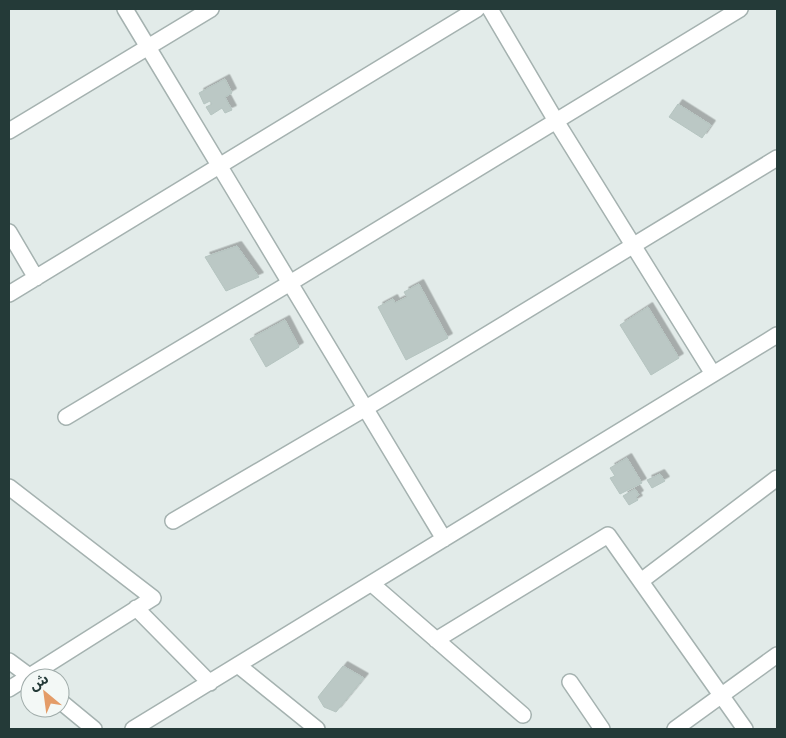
<svg xmlns="http://www.w3.org/2000/svg" width="786" height="738" font-family="Roboto,'Noto Sans Arabic',sans-serif">
  <style>
    .building { fill: #bbc8c5; stroke: #b5c4c0; filter: url(#shadow) }
    .lines { fill: none; stroke-linecap: round; stroke-linejoin: round }
    .street-casing { stroke: #a5b2b0; stroke-width: 18 }
    .street { stroke: #fff; stroke-width: 15 }
  </style>
  <defs>
    <filter id="shadow"><feDropShadow dx="4.5" dy="-4.5" stdDeviation="0" flood-color="#0004"/></filter>
  </defs>
  <rect width="100%" height="100%" fill="#e2ebe9"/>
  <path class="building" d="M225 79 232 93 225 97 232 110 225 113 222 108 211 115 206 107 212 104 210 101 204 104 199 93Z
    M678 104 711 125 702 138 669 117Z
    M237 246 259 277 226 291 205 257Z
    M419 284 448 338 406 360 378 307 393 299 395 303 407 297 404 292Z
    M648 307 679 358 651 375 620 325Z
    M285 320 299 347 266 367 250 339Z
    M627 458 642 483 620 494 610 478 615 476 610 468Z
    M660 474 665 481 652 488 647 480Z
    M635 489 639 495 636 497 638 500 629 505 623 496Z
    M343 666 364 678 336 712 324 707 318 697Z"/>
  <g class="lines">
    <defs>
      <path id="street" d="M125 9 444 539
        M490 9 556 121 713 374
        M9 131 211 9
        M9 232 36 278
        M9 294 477 9
        M66 417 290 283 740 9
        M9 487 153 598 9 689
        M173 521 366 408 777 158
        M641 581 777 478
        M372 584 523 715
        M136 608 210 683
        M436 640 608 535 745 729
        M9 661 32 678
        M239 666 317 729
        M570 682 602 729
        M60 701 94 729
        M133 729 777 335
        M675 729 777 655"/>
    </defs>
    <use href="#street" class="street-casing"/>
    <use href="#street" class="street"/>
  </g>
  <rect width="786" height="738" fill="none" stroke="#243a38" stroke-width="20"/>
  <g transform="translate(45 693) rotate(331)"><circle r="24" fill="#f3f8f6" stroke="#a0acaa"/>
  <path d="M0-4L9 19L0 12L-9 19Z" fill="#e49c68"/>
  <text y="-8" font-size="14" font-weight="bold" text-anchor="middle" fill="#243a38">ش</text>
  </g>
</svg>
